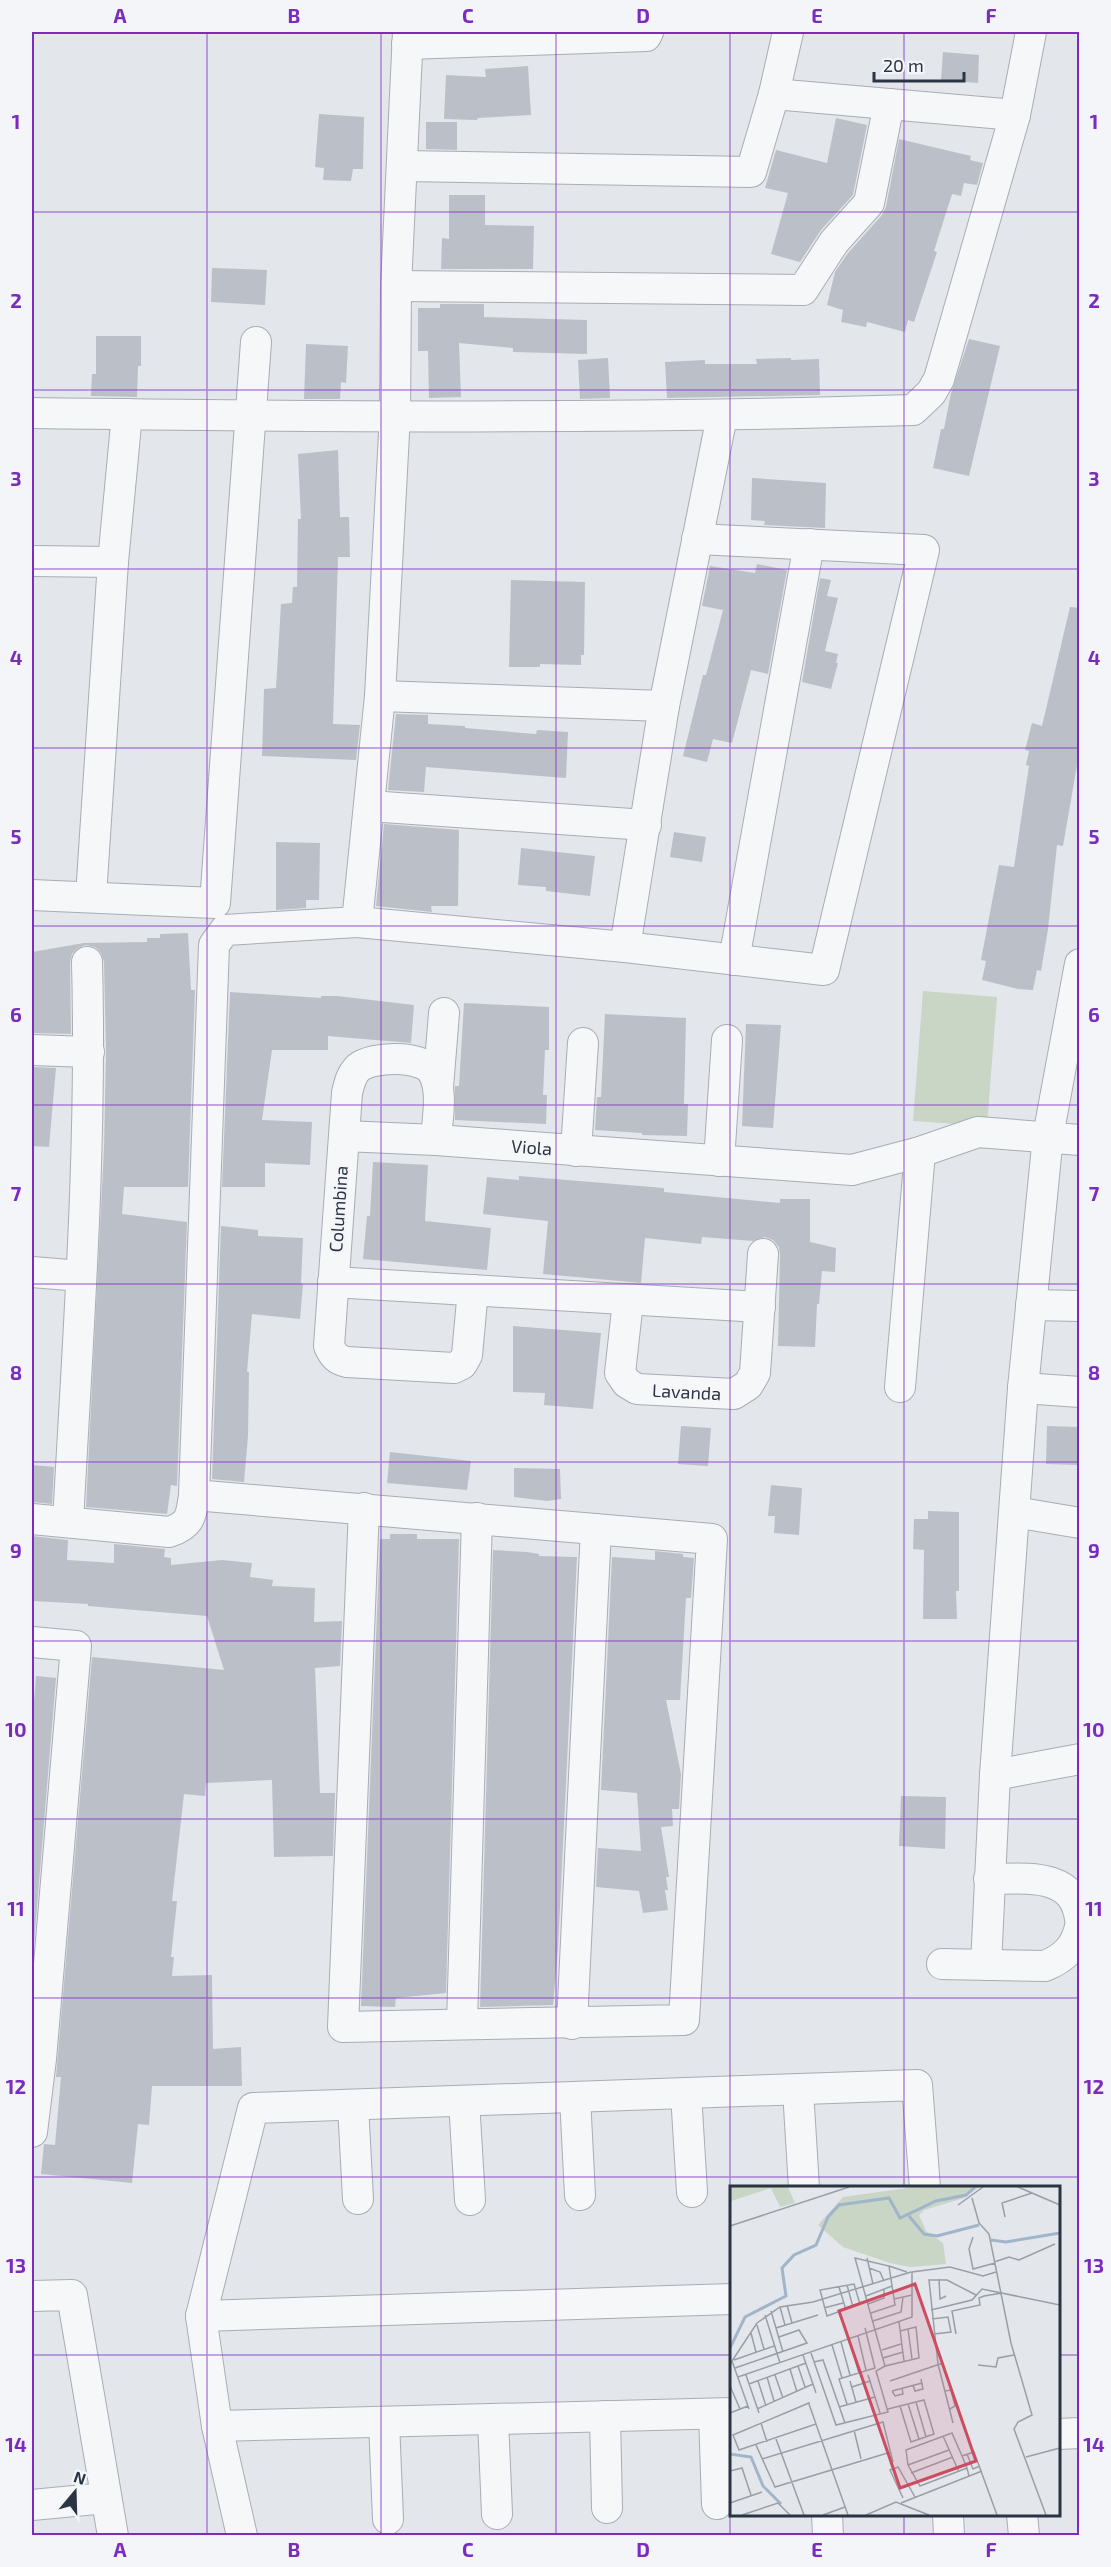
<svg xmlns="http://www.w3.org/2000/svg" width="1111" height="2567" font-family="'Exo 2',sans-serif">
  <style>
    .green { fill: #c9d5c5 }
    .building { fill: #bbc0c8 }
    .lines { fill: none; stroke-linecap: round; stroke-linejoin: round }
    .minor-casing { stroke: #a8adb5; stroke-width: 32 }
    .minor { stroke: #f6f7f9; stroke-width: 30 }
    .grid { fill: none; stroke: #7b2cbf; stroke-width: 1.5; stroke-opacity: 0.55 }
    .labels { text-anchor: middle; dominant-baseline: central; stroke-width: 4.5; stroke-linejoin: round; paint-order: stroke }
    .street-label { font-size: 18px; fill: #2b3443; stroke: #f3f5f8 }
    .inset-river { fill: none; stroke: #a0b5ca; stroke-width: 3 }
    .inset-road { fill: none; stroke: #999fa8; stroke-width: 1.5 }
    .view { fill: #cc4d62; fill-opacity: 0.15; stroke: #cc4d62; stroke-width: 3 }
    .inset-edge { fill: none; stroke: #2b3443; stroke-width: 3 }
    .neatline { fill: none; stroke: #7b2cbf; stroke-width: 2 }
    .grid-label { font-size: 20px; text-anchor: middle; font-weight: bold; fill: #7b2cbf }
  </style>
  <rect width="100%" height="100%" fill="#e3e6eb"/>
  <path class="green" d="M923 991 997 997 987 1126 913 1121Z"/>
  <path class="building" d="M943 52 979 55 978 83 941 80Z
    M528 66 531 115 478 118 477 120 444 119 446 75 486 77 485 69Z
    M319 114 364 117 363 169H353L351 181 323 180 324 168 315 167Z
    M836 118 867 125 853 195 821 230 800 262 771 254 788 193 765 188 776 150 827 163Z
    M426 122H457V150L426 149Z
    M899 139 971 156 970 160 983 163 977 185 964 183 961 196 952 194 934 251 937 252 914 322 908 320 905 332 867 322 866 327 841 322 843 310 827 305 835 272 848 253 882 215 886 207Z
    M449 195H485V225L534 226 533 269H441L442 238 449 239Z
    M212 268 267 270 265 305 211 302Z
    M440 304H484V317L587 320V354L513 352V348L459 343 461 397 429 398 428 351H418V308H440Z
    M96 336H141V366H138L137 397 91 396 92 374H96Z
    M969 339 1000 346 969 476 933 468 941 429H944L951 393Z
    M306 344 348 346 346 383 341 382 340 399H304Z
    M608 358 610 398 580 399 578 360Z
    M791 358V360L819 359 820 395 667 398 665 362 705 360V364H757L756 359Z
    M338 450 340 517H349L350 557H338L333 724 360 725 356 760 262 756 264 689 276 688 281 604 292 603 293 587H297L298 519H301L298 454Z
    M752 478 826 483 825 528 764 525 765 521 751 520Z
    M757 564 787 570 768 674 751 670 732 743 713 739 707 762 683 756 703 675H706L723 610 702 606 710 566 755 573Z
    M820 578 831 580 827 596 838 598 825 651 838 654 836 663H838L831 689 802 682Z
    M511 580 585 582 584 655H581V665L540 664V667H509Z
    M1070 607 1080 608V748L1063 846 1057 845 1048 929 1041 971 1037 970 1033 990 1018 989 982 980 986 961 981 960 999 865 1014 867 1029 766 1026 765 1029 751 1025 750 1032 723 1042 726Z
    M396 714 428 715V724L465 726V728L536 734 537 730 568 732 566 778 426 767 424 792 388 790Z
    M384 824 459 830 458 906H431L432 912 376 906Z
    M674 832 706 837 702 862 670 857Z
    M276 842 320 843 319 900H306V908L276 910Z
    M521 848 595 856 590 896 546 891V887L518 885Z
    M188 933 191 990H195L188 1187H124L122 1214 187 1222 177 1486 171 1485 167 1514 86 1507 104 1148 106 1052 104 962 101 953 95 947 86 945 78 948 72 954 70 962 71 1034 32 1033V952L84 943 147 942V938H160V934Z
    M230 992 321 998V996H337L414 1005 411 1043 328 1036V1050H272L262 1120 312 1122 310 1165 265 1163V1187H222Z
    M464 1003 549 1007V1050H545L543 1095H547L546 1124 455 1120V1086H459Z
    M605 1014 686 1018 684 1104H688L687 1136 642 1135V1133L595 1130 597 1097H601Z
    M746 1024 781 1025 773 1128 742 1126Z
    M32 1067 56 1068 49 1147 32 1146Z
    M373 1162 428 1165 425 1221 491 1228 487 1270 363 1259 367 1216H370Z
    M519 1176 664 1188V1192L780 1203V1199H810V1242L836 1248 835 1272 822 1271 819 1304H817L815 1347 778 1346 780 1255 779 1247 773 1240 765 1237 753 1241 702 1237 701 1244 645 1238 641 1283 543 1274 548 1221 483 1214 487 1177 519 1180Z
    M221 1226 258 1230V1236L303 1238 301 1283 303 1284 300 1319 252 1314 247 1372H249L248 1436 244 1482 212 1479Z
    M513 1326 601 1333 593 1409 544 1405 545 1393 513 1392Z
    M681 1426 711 1428 708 1466 678 1464Z
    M1047 1426 1078 1427 1077 1465 1046 1464Z
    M390 1452 471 1461 467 1490 387 1483Z
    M32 1465 54 1467 52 1504 32 1502Z
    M514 1468 560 1469 561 1499 547 1501 514 1497Z
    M771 1485 802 1488 799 1535 774 1533 775 1516H768Z
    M928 1511 959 1512V1591H956L957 1619H923L924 1550 913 1549 914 1519H928Z
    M390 1534H417V1539H459L446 1993 396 1998 395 2007 361 2006 380 1539H390Z
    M32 1536 68 1540 67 1560 114 1563V1544L165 1549 164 1557 171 1558V1565L222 1560 252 1563 250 1577 273 1580 272 1586 315 1588 314 1622 342 1621 340 1666 315 1668 320 1793H335L333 1856 274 1857 272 1780 206 1783 205 1796 184 1794 172 1901H177L171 1957H174L172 1976 212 1975 213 2049 241 2047 242 2086H152L149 2125 138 2124 132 2183 41 2174 44 2144 55 2145 61 2077H56L92 1657 224 1670 207 1616 88 1606V1604L33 1601Z
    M493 1550 527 1552 539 1554V1556L577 1557 558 1948 553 2005 480 2007Z
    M655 1551 683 1554V1557L694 1558 691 1598H686L680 1700H666L681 1774 679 1809H672L673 1826 661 1827 669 1877H666L668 1890H665L668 1910 643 1913 639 1891 596 1887 598 1848 641 1851 637 1793 601 1790 612 1557 655 1560Z
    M36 1676 56 1678 32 1967V1727Z
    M901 1796 946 1797 945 1849 899 1846Z"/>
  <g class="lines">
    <defs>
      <g id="minor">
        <path d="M408 32 396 286 395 415 380 696 357 922 625 947 824 970 924 550 697 539"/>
        <path d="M407 44 646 36 648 32"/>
        <path d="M774 94 1015 115"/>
        <path d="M403 166 751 172 774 94 788 32"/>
        <path d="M396 286 803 290 834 242 869 203 889 104"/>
        <path d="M32 413C325 417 619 419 913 410L931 393 939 379 1015 115 1031 32"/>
        <path d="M32 561 113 562"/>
        <path d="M380 696 664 706"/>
        <path d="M369 806 646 825"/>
        <path d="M32 895 215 903 256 342"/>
        <path d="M91 896 113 562 127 414"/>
        <path d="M625 947 664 706 722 416"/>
        <path d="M734 960 809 544"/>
        <path d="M32 1050 89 1052"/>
        <path d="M438 1087 444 1013"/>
        <path id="s1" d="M344 1136 436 1140 852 1170 920 1152 978 1132 1080 1140"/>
        <path d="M436 1140C437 1120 444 1089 432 1071 421 1055 372 1056 358 1068 351 1075 349 1084 347 1093L329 1346C333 1355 337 1360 347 1362L454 1368 462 1364 467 1355 473 1290"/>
        <path d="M576 1151 583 1043"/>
        <path d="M719 1161 727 1040"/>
        <path d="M32 1272 81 1276"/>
        <path d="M333 1282 760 1307"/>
        <path id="s2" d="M628 1301 620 1373 627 1383 637 1389 734 1394 748 1385 755 1373 763 1254"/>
        <path d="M1031 1305 1080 1306"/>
        <path d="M900 1387 920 1152"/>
        <path d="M1023 1388 1080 1392"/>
        <path d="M194 1495 712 1539 684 2020 343 2027 364 1508"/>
        <path d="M1015 1512 1080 1523"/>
        <path d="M32 1519 169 1532C191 1525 191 1516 194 1495L214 945 225 930 357 922"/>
        <path d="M68 1522C78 1336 92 1148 87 962"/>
        <path d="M32 1642 76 1646 41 2059 32 2132"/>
        <path d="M995 1775 1080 1759"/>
        <path d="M989 1879C1024 1879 1074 1871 1080 1919"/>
        <path d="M942 1964 1045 1966C1064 1958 1075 1948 1080 1927"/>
        <path d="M986 1965 995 1775 1023 1388 1048 1136 1080 964"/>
        <path d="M462 2023 477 1518"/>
        <path d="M572 2024 596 1529"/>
        <path d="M798 2090 804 2188"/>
        <path d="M686 2093 692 2192"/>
        <path d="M575 2097 580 2195"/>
        <path d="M464 2101 470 2200"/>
        <path d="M353 2105 358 2199"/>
        <path d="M32 2296 72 2295 113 2536"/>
        <path d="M201 2316 732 2299"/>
        <path d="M714 2414 717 2504"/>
        <path d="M605 2416 607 2508"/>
        <path d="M493 2419 497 2514"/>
        <path d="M384 2422 388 2519"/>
        <path d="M217 2426 732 2413"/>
        <path d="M1058 2434 1080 2433"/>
        <path d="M32 2505 106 2498"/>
        <path d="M827 2514 828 2536"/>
        <path d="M948 2514 949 2536"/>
        <path d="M1022 2514 1024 2536"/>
        <path d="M242 2536 217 2426 201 2316 253 2108 917 2085 925 2188"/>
      </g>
    </defs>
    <use href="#minor" class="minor-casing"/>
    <use href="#minor" class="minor"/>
  </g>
  <path class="grid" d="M207 32V2536M381 32V2536M556 32V2536M730 32V2536M904 32V2188M32 212H1080M32 390H1080M32 569H1080M32 748H1080M32 926H1080M32 1105H1080M32 1284H1080M32 1462H1080M32 1641H1080M32 1819H1080M32 1998H1080M32 2177H1080M32 2355H732M1058 2355H1080M904 2514V2536"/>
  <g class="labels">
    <g class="street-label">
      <text stroke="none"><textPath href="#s1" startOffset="188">Viola</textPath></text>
      <text transform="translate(338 1209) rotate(-86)">Columbina</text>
      <text stroke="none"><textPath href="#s2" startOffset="146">Lavanda</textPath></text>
    </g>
  </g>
  <g transform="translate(730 2186)">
    <rect width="330" height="330" fill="#e3e6eb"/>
    <path d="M0 1H58L65 17 50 21 41 2 1 15ZM185 1H249L234 12 194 24 189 29 196 45 213 57 216 78 180 81 160 77 113 61 88 39 113 11Z" fill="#c9d5c5"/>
    <path class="inset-river" d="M179 30 194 48 207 50 249 39M261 54 276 56 330 47M0 162 15 131 56 110 52 82 64 69 86 59 98 31 109 19 159 12 170 32 206 15 236 9 245 1M0 268 21 271 33 300 51 318"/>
    <path class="inset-road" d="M288 1 330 19M242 12 249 37 259 48 281 157 302 229 288 236 284 243 316 329M228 19 253 1M275 31 272 17 302 7M0 40 119 1M243 51 239 63 243 83 265 77M137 72 143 98M264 76 279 71 289 74 325 58M159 80 177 86M139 82 150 86 154 95M209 93 210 113 216 110M124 98 130 118 97 130 90 104ZM117 99 123 121M109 101 116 124M136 110 162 100M164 113 182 109M138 118 154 112V103M57 119 62 137M50 121 55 139M94 122 113 117M201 124 242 114 252 103 330 119M41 125 53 166M141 127 165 119 159 80 125 72 155 180 189 172 186 141 170 145M35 129 50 177M202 133 218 131 221 146 204 148M143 135 171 126 173 111M169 136 174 175M27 139 34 163M46 142 88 129M178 143 182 173M21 147 26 166M226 148 222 125 250 119 249 112 254 110 272 107M128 150 136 184M111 156 120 189M102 159 112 192M122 163 129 187M152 164 171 158M81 167 106 239 158 226 146 185 155 180M73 169 86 207M153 172 173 166M4 174 44 160M2 175 19 223M84 176 93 174 115 237M0 178 27 137 50 121 83 116 181 86M248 179 266 181 268 172 284 169M68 180 75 201M5 182 77 157 69 144 49 151M60 183 67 206M16 189 29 227M45 189 53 212M138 189 150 227M8 191 182 131V86L220 81 253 90 266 86M37 191 44 215M28 195 36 220M120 195 126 216M160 195 213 177M19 198 76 177M183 199 185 205 193 203 191 193M0 200 10 223M122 201 140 195M162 205 192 197M162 205 165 210 173 208 172 202M215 205 221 204 225 220 220 223M186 216 196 251M117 218 109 193 145 182 135 142M178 218 189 253M109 221 145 211M27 223 83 198M158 223 194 214 204 248 181 256 170 220M0 227 18 220M31 237 37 256M223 237 208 178 199 94H217L246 109M86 238 9 264 3 249 79 217V218L86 238 101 281 118 329M124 244 131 273M213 250 229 286M46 253 74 329M26 259 45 301 161 266M237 268 243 283 250 280M232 270 244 266 267 329M296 271 330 262M32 273 153 236 163 276M178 279 219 264M237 282 190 300 178 279 176 264 222 247 232 270 237 282 239 290M0 285 12 282 21 309M181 287 223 271M173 312 160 284 168 281 185 311M0 317 32 306M171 317 252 285M12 329 48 317 60 329M93 329 115 321M136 329 166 316 199 329"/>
    <path class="view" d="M185 98 246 275 170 302 109 125Z"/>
    <rect width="330" height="330" class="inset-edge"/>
  </g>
  <rect width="1111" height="2567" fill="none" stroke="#f3f5f8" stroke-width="66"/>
  <g transform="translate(75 2492) rotate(19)" stroke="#f3f5f8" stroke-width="4.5" paint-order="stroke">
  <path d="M0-4.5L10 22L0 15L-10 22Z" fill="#2b3443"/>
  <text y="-9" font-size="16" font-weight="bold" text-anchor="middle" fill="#2b3443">N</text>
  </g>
  <path d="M874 72v9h90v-9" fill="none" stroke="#2b3443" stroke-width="3"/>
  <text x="883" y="72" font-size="18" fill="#2b3443" stroke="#f3f5f8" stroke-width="4.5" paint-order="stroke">20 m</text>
  <rect x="33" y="33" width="1045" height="2501" class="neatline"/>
  <g class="grid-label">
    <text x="120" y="23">A</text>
    <text x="294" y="23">B</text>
    <text x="468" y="23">C</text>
    <text x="643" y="23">D</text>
    <text x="817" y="23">E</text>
    <text x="991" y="23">F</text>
    <text x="16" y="129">1</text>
    <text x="1094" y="129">1</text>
    <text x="16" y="308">2</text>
    <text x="1094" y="308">2</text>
    <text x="16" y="486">3</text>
    <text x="1094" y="486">3</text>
    <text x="16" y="665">4</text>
    <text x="1094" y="665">4</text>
    <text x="16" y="844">5</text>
    <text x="1094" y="844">5</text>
    <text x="16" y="1022">6</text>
    <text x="1094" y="1022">6</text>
    <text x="16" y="1201">7</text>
    <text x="1094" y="1201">7</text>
    <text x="16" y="1380">8</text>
    <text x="1094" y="1380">8</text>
    <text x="16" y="1558">9</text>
    <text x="1094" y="1558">9</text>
    <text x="16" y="1737">10</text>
    <text x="1094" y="1737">10</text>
    <text x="16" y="1916">11</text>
    <text x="1094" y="1916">11</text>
    <text x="16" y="2094">12</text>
    <text x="1094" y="2094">12</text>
    <text x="16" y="2273">13</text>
    <text x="1094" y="2273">13</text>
    <text x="16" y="2452">14</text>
    <text x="1094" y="2452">14</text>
    <text x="120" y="2557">A</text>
    <text x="294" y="2557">B</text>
    <text x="468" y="2557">C</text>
    <text x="643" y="2557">D</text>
    <text x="817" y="2557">E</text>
    <text x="991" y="2557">F</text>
  </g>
</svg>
